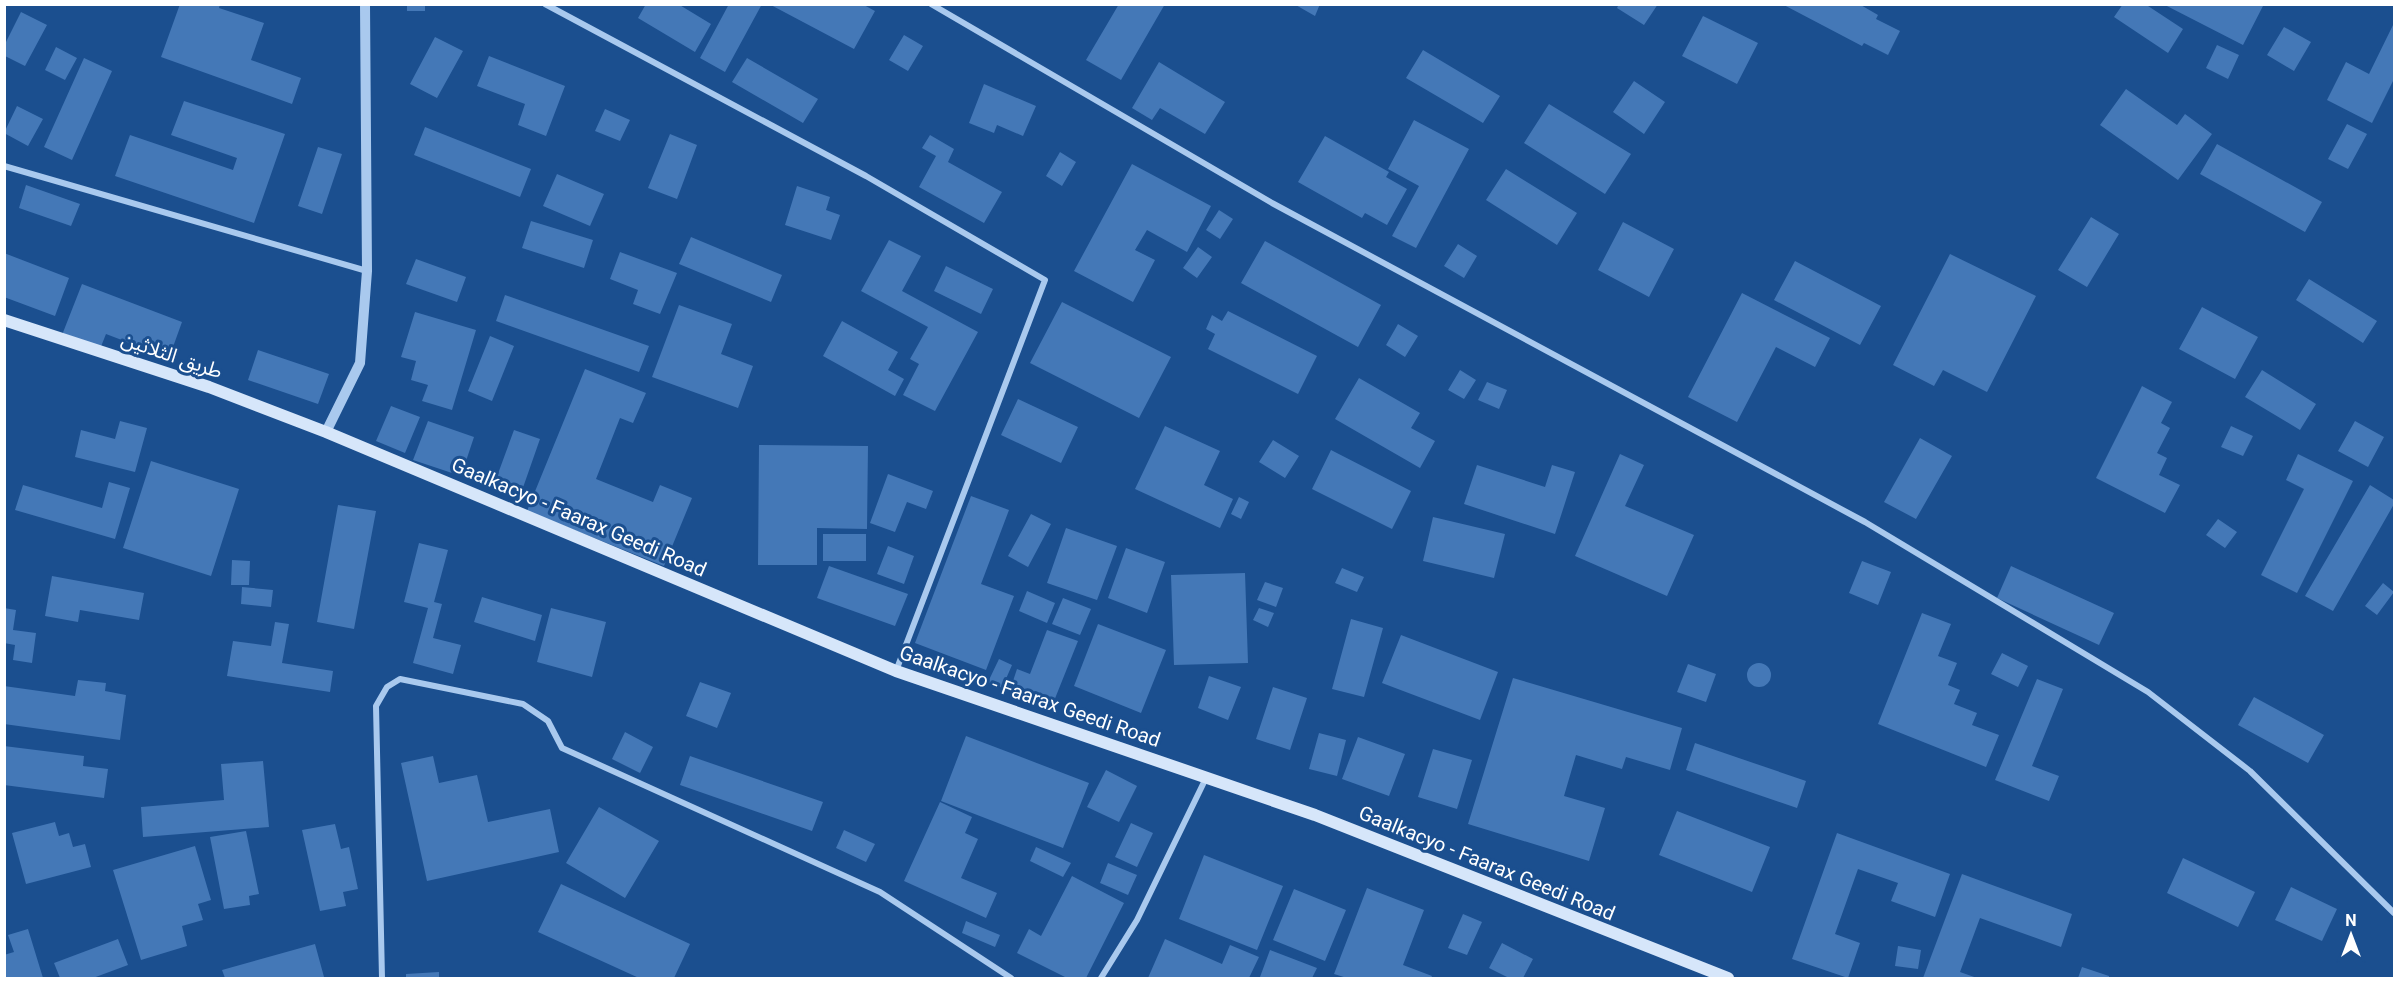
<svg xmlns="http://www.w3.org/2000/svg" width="2399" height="983" font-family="Roboto,'Noto Sans Arabic',sans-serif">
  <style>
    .building { fill: #4478b7 }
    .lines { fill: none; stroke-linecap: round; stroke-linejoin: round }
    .minor { stroke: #a9c9ee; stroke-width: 6 }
    .tertiary { stroke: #a9c9ee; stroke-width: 10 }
    .secondary { stroke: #d6e6fa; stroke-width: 12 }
    .labels { text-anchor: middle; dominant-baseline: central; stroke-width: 6; stroke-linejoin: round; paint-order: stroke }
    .street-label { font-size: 20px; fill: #fff; stroke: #1b4f8f }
  </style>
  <rect width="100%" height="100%" fill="#1b4f8f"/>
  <path class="building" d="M180 4H220L219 8 264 23 251 60 301 78 292 104 161 57Z
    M407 4H425V11H407Z
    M646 4H678L711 24 695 52 638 18Z
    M729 4H762L725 72 700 58Z
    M769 4H862L875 11 854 49Z
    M1119 4H1165L1121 80 1086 60Z
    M1294 4H1320L1315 16Z
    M1619 4H1658L1644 25 1617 8Z
    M1782 4H1859L1878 15 1876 19 1900 31 1888 55 1864 43 1862 46Z
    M2123 4H2145L2183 29 2168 53 2114 17Z
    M2163 4H2264L2243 45Z
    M21 12 47 25 25 66 5 56V44Z
    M1703 16 1758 43 1737 84 1682 56Z
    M2394 23V79L2372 123 2327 100 2346 62 2369 74Z
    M2284 27 2311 42 2294 71 2267 55Z
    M904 35 923 46 908 71 889 60Z
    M435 37 463 51 437 98 410 84Z
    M2217 45 2239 55 2228 79 2206 68Z
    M56 47 77 58 65 80 45 70Z
    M1423 50 1500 96 1483 123 1406 78Z
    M489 56 565 86 546 136 518 125 525 104 477 86Z
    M84 58 112 71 72 160 44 147Z
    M747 58 818 99 803 123 732 82Z
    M1159 62 1225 102 1205 134 1160 108 1152 120 1132 108Z
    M1634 81 1665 102 1644 134 1613 112Z
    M984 84 1036 106 1023 136 997 125 994 133 969 123Z
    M2126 89 2177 125 2185 114 2212 134 2178 180 2100 125Z
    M184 101 285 134 254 223 115 176 130 135 233 170 237 158 171 135Z
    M1549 104 1631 154 1605 194 1524 143Z
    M17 106 43 119 28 146 4 133Z
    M605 109 630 120 620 141 595 131Z
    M1414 120 1469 149 1416 248 1392 236 1419 186 1388 169Z
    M2347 124 2367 134 2348 169 2328 159Z
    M425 127 531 169 520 197 414 155Z
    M670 134 697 145 677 199 648 188Z
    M930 135 954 149 948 162 1002 192 984 223 919 187 936 156 922 148Z
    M1325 136 1389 172 1386 177 1407 189 1387 225 1365 213 1362 218 1298 182Z
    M2217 144 2322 202 2305 232 2200 174Z
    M318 147 342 154 322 214 298 206Z
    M1060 152 1076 162 1062 186 1046 176Z
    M1132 164 1211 206 1187 252 1147 230 1135 250 1155 260 1133 302 1074 271Z
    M1506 169 1577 213 1557 245 1486 200Z
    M557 174 604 194 590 226 543 206Z
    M26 185 80 204 71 226 19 208Z
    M797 186 830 197 826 210 840 215 831 240 785 225Z
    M1219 210 1233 219 1220 239 1206 230Z
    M2091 217 2119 234 2087 287 2058 270Z
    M531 221 593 240 584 268 522 248Z
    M1623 222 1674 249 1649 297 1598 270Z
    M691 237 782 275 771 302 679 264Z
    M889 240 921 256 902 291 978 332 935 411 903 395 919 364 910 359 928 327 861 291Z
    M1265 241 1381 305 1358 347 1241 283Z
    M1458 244 1477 256 1464 278 1444 266Z
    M1198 247 1212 257 1197 278 1183 268Z
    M620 252 677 273 660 314 633 304 638 290 610 279Z
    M4 253 69 278 55 316 4 297Z
    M1950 254 2036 296 1987 392 1943 370 1934 386 1893 365Z
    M416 259 466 277 457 302 406 284Z
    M1795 261 1881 306 1860 345 1774 300Z
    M946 266 993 289 981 314 934 291Z
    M2309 279 2377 321 2363 343 2296 300Z
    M82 284 182 322 169 358 106 334 100 349 62 335Z
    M1742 293 1830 338 1815 367 1776 347 1737 422 1688 397Z
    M505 295 649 346 639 372 496 321Z
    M1062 302 1171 357 1139 418 1030 363Z
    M679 305 732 324 721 354 753 366 738 408 652 377Z
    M2202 307 2258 337 2235 379 2179 349Z
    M1228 311 1317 356 1298 394 1208 349 1215 334 1206 329 1212 315 1222 321Z
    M415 312 476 330 452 410 422 401 428 385 411 380 416 361 401 357Z
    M842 321 898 352 888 370 904 379 895 396 823 356Z
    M1398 324 1418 336 1405 357 1386 345Z
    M490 336 514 346 492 401 468 391Z
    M258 350 329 374 318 404 248 380Z
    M585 369 646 393 633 423 620 418 596 479 653 502 660 485 692 498 664 566 527 511Z
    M1460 370 1476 380 1464 399 1448 390Z
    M2262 370 2316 404 2300 430 2245 397Z
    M1359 378 1420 413 1411 428 1435 441 1420 468 1335 419Z
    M1487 382 1507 390 1499 409 1478 400Z
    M2142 386 2172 402 2161 423 2170 428 2157 453 2167 458 2159 475 2180 485 2165 513 2096 478Z
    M1018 399 1078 427 1061 463 1001 435Z
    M391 406 420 417 405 453 376 441Z
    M120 421 147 428 135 472 75 457 81 430 115 439Z
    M428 421 474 437 461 476 413 460Z
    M2355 421 2384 437 2368 467 2338 451Z
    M1165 426 1220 451 1204 485 1233 499 1220 528 1135 489Z
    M2231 426 2253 436 2243 456 2221 447Z
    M514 430 540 439 519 499 492 490Z
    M1920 438 1952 456 1916 519 1884 502Z
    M1273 440 1299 456 1285 478 1259 462Z
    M759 445 868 446 867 529 817 528V565H758Z
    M1331 450 1411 491 1392 529 1312 489Z
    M1620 454 1644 465 1625 506 1694 535 1667 596 1575 556Z
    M2298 454 2353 481 2297 593 2261 575 2304 489 2286 480Z
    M151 461 239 489 211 576 123 548Z
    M1477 465 1545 487 1552 465 1575 472 1555 534 1464 504Z
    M888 474 933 491 926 509 907 502 895 532 870 523Z
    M109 482 130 488 115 539 15 510 23 485 102 508Z
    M2370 485 2394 500V504L2333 611 2305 596Z
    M971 496 1009 510 981 584 1014 596 986 670 915 643Z
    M1239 497 1249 502 1241 519 1231 514Z
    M338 505 376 511 354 629 317 622Z
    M1031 514 1051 524 1028 567 1008 556Z
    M1433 517 1505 534 1494 578 1423 561Z
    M2218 519 2237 532 2225 548 2206 535Z
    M1066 528 1117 546 1097 600 1047 583Z
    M823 534H866V561H823Z
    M419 543 448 550 434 602 442 604 433 638 461 645 453 674 413 663 428 608 404 602Z
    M888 546 914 556 904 584 877 574Z
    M1126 548 1165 562 1147 613 1108 598Z
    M232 560 250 561 249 585H231Z
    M1862 561 1891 572 1878 605 1849 593Z
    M829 566 908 594 895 626 817 598Z
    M2011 566 2114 613 2099 645 1997 598Z
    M1342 568 1364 577 1357 592 1335 583Z
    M1245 573 1248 663 1174 665 1171 575Z
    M52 576 144 593 139 620 80 610 78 622 45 616Z
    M1265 582 1283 588 1276 607 1257 600Z
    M2383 583 2394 592 2377 615 2365 606Z
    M242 587 273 590 271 607 241 604Z
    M1027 591 1055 603 1047 623 1019 611Z
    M482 597 542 615 535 641 474 622Z
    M1063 598 1091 609 1080 635 1052 624Z
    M4 608 16 610 13 630 36 633 32 663 13 660 15 645 4 643Z
    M551 608 606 622 592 677 537 662Z
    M1259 608 1274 613 1268 627 1253 620Z
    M1922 613 1951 624 1938 656 1957 663 1948 685 1960 690 1954 704 1977 713 1972 725 1999 735 1986 767 1878 724Z
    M1351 619 1383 628 1364 697 1332 689Z
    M275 622 289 624 282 663 333 671 330 692 227 676 233 641 271 646Z
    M1098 624 1166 650 1141 713 1074 686Z
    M1047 630 1078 641 1054 701 1012 684 1017 669 1030 674Z
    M1401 635 1498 672 1480 720 1382 683Z
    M2002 653 2028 666 2018 687 1991 674Z
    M999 659 1012 665 1002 688 988 682Z
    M1747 675a12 12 0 1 1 24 0a12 12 0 1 1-24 0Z
    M1688 664 1716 674 1706 702 1677 692Z
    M1209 676 1241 687 1228 720 1198 708Z
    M1513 678 1682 728 1670 770 1626 757 1622 769 1576 755 1564 796 1605 808 1589 861 1468 824Z
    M2037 679 2063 689 2032 766 2059 776 2049 801 1995 780Z
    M78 680 106 683 105 691 126 695 120 740 4 724V686L75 696Z
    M700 682 731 693 717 728 686 716Z
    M1273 687 1307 698 1290 750 1256 739Z
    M2254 697 2324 735 2308 763 2238 725Z
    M625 732 653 747 640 773 612 759Z
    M1319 733 1346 740 1337 776 1309 769Z
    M966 736 1089 783 1063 848 941 801Z
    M1358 737 1405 754 1389 796 1342 779Z
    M1695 743 1806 781 1797 808 1686 770Z
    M4 746 84 756 83 766 108 769 104 798 4 785Z
    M1433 749 1472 760 1457 809 1418 797Z
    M433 756 439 783 477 775 488 822 550 809 559 852 427 881 401 763Z
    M690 756 823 802 812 831 680 785Z
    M263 761 269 827 143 837 141 807 224 800 221 764Z
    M1106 770 1137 786 1119 822 1087 807Z
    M940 802 972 817 965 833 978 839 961 878 997 893 986 918 904 881Z
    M599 807 659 841 625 898 566 863Z
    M1677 811 1770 847 1752 892 1659 855Z
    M55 822 59 836 69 833 73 847 85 844 91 867 26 884 12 833Z
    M1131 823 1153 833 1137 867 1115 857Z
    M335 824 341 849 349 847 358 889 343 892 346 906 320 911 302 830Z
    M844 830 875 844 866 862 836 848Z
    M246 831 259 894 249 896 250 905 224 909 210 837Z
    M1837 833 1950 874 1935 917 1891 901 1898 883 1858 869 1835 934 1860 943 1848 978 1792 959Z
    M195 846 211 900 198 904 203 920 182 926 187 946 141 960 113 870Z
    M1036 847 1071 863 1063 877 1030 861Z
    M1204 855 1283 886 1257 950 1179 919Z
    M2183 858 2255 892 2238 927 2167 893Z
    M1108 863 1137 875 1128 895 1100 883Z
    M1962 874 2072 914 2061 947 1980 918 1960 972 1977 978H1923Z
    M1072 876 1124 903 1086 978H1067L1017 953 1029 929 1041 936Z
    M561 884 690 944 674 978H639L538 932Z
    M2291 887 2337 909 2322 941 2275 920Z
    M1367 888 1424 910 1403 965 1432 976 1431 978H1347L1334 974Z
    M1294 889 1346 910 1325 961 1273 940Z
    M1463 914 1482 922 1467 955 1448 948Z
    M966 921 1000 935 995 947 962 933Z
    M28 929 43 978H4V955L14 952 8 935Z
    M118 939 128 965 93 978H60L54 963Z
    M1165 939 1222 964 1230 945 1259 957 1249 978H1148Z
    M1502 943 1533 959 1523 978H1509L1489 968Z
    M315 944 324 977 225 978 222 970Z
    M1898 946 1921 950 1918 969 1895 966Z
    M1270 950 1317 968 1312 978 1260 977Z
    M2082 967 2109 976V978H2078Z
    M439 972V978H406V974Z"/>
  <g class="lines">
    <path class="minor" d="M545 4 866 176 1045 280 896 671
      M931 4 1272 203 1865 522 2148 692 2250 771 2394 913
      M4 166 367 271
      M382 978 376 706 387 687 400 679 523 704 548 721 562 748 880 892 1011 978
      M1101 978 1137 920 1206 778"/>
    <path class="tertiary" d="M326 432 360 363 367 271 365 4"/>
    <path class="secondary" d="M4 320 209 387 326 432 896 671 1315 815 1728 978"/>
  </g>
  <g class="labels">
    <g class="street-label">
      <text transform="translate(172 355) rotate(19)">طريق الثلاثين</text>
      <text transform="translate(579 517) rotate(23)">Gaalkacyo - Faarax Geedi Road</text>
      <text transform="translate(1030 696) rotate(19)">Gaalkacyo - Faarax Geedi Road</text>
      <text transform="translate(1487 863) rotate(22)">Gaalkacyo - Faarax Geedi Road</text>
    </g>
  </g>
  <rect width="2399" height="983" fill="none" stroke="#ffffff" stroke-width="12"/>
  <g transform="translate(2351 935)" stroke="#1b4f8f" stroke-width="4.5" paint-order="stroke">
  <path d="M0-4.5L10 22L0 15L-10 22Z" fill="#ffffff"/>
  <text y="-9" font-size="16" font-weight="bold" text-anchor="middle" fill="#ffffff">N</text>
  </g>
</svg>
